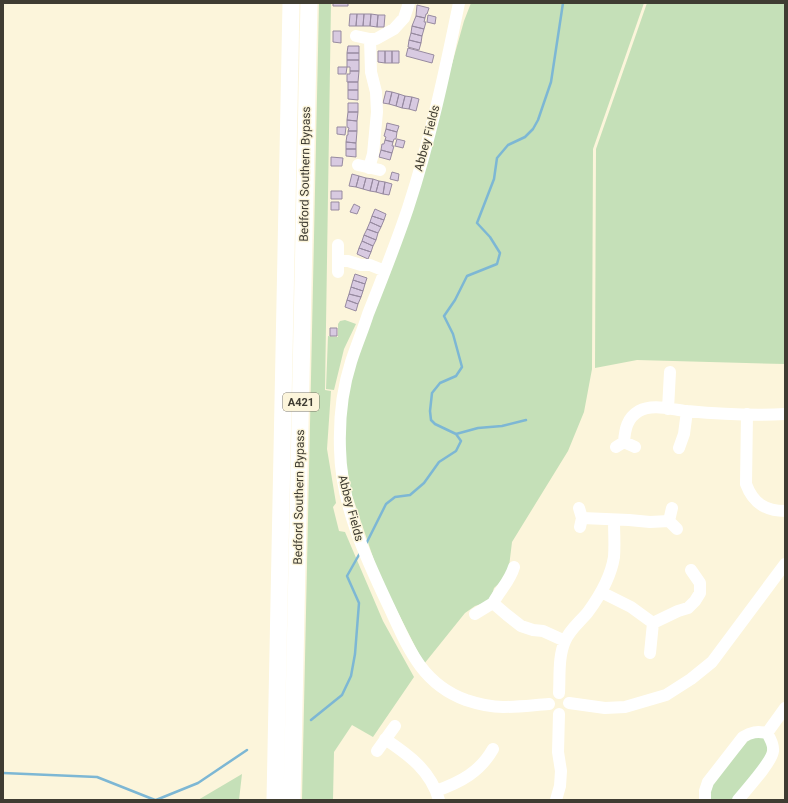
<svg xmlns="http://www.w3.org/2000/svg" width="788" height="803" font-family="Roboto,sans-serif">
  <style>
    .green { fill: #c5e0b8 }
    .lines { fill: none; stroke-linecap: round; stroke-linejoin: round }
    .stream { stroke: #7db7d4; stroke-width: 2.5 }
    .building { fill: #d8cae1; stroke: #978aa0 }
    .minor { stroke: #fff; stroke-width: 12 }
    .highway { stroke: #fff; stroke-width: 17 }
    .labels { text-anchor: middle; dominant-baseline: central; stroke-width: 3; stroke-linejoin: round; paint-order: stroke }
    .shield { fill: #fcf5db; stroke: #787465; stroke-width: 1 }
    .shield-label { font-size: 11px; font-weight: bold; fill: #3f3c32 }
    .street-label { font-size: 12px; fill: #3f3c32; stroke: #fcf5db }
  </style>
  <rect width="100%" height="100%" fill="#fcf5db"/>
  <path class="green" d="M319 3H331L325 390 331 391 327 449 336 503 333 507 339 531 345 532 383 621 414 677 373 737 352 725 334 752 333 800H302Z
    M471 3H644L593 149 592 369 584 412 568 451 512 542 508 575 494 588 490 601 475 606 465 613 424 664 379 575 352 495 343 448 344 413 354 363 413 203 464 21Z
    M647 3H785V364L637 360 595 368 596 149Z
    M345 320 356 324 344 349 334 390 326 389 328 336 338 337V324L340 321Z
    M758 736 765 738 768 744 766 759 733 800H711L710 797 712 783 750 738Z
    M242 774 239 800H198Z"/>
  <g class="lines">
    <path class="stream" d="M456 434 478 428 502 426 526 420
      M366 544 386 504 395 497 410 495 424 483 439 462 456 451 461 441 456 434 435 424 431 420 430 411 432 393 440 383 456 376 462 367 453 334 444 316 455 300 467 276 497 264 500 253 490 237 477 223 494 179 497 158 508 145 525 137 533 129 538 120 551 82 563 3
      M311 720 342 695 351 676 355 654 359 603 347 576 360 553
      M3 773 97 777 155 800
      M156 800 198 783 247 750"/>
  </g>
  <path class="building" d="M333 3H348V6H333Z
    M417 5 429 8 427 14H426L425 18 416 16Z
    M350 14H357L356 26H349Z
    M357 14H364L363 26H356Z
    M364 14H371L370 26H363Z
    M371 14 378 15 377 27 370 26Z
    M378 15H385L384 27H377Z
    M428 15 436 17 435 24 427 22Z
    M416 16 425 18 424 22H426L424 29 412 26Z
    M412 26 424 29 422 36 411 33Z
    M333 31H341V43L333 42Z
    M411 33 422 36 421 43 409 40Z
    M409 40 421 43 419 50 408 47Z
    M348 46H359V53H347Z
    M408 48 434 55 432 63 406 56Z
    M378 51H385V63L378 62Z
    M385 51H392V63H385Z
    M392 51H399V63H392Z
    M347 53H359V60H347Z
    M347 60H359V71H350V67H347Z
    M338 67H347L346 74H338Z
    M350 71H359L358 82H347V74H350Z
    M348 82H358V90H348Z
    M348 90H358V100L348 99Z
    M386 91 392 92 389 104 383 103Z
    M392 92 399 94 396 106 389 104Z
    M399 94 405 96 402 108 396 106Z
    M405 96 412 97 409 109 402 108Z
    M412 97 419 99 416 111 409 109Z
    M348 103H358V112H348Z
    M348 112H358L357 121 347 120Z
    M347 120 357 121V131H348L349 128 347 127Z
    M387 123 399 126 397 132 386 129Z
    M337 127H346L345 135 337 134Z
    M386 129 397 132 396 139H394L393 142 385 140 386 137 384 136Z
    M348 131H357L356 143 346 142 347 135H348Z
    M397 139 405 141 403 148 395 146Z
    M385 140 393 142 392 146H394L392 153 381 150 382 144H384Z
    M346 142 356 143V149H346Z
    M346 149H356V157L346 156Z
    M381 150 392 153 390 160 379 157Z
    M331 157 343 158 342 166H331Z
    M392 172 399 174 398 181 390 179Z
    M352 174 359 176 356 187 349 186Z
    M359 176 366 178 363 189 356 187Z
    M366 178 373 179 370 191 363 189Z
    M373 179 379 181 376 192 370 191Z
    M379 181 385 182 383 194 376 192Z
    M385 182 392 184 389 195 383 194Z
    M331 191H342V199H331Z
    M331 202H339V210H331Z
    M354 204 360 207 357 214 350 212Z
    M375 209 386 214 384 220 372 216Z
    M372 216 384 220 381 227 370 222Z
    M370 222 381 227 378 233 367 229Z
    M367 229 378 233 376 240 364 235Z
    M364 235 376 240 373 246 362 241Z
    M362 241 373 246 371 252 359 248Z
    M359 248 371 252 368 259 357 254Z
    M355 274 367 278 365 284 353 280Z
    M353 280 365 284 363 291 351 287Z
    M351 287 363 291 361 297 349 294Z
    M349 294 361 297 358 304 347 300Z
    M347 300 358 304 356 311 345 307Z
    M330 328H337V336H330Z"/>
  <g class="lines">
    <path class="minor" d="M459 3C445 71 430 141 408 208 396 244 382 279 368 314 363 330 356 346 351 362 342 390 339 420 340 449 341 506 366 558 390 609 408 648 422 684 466 700 478 704 490 707 503 707 518 707 534 705 549 704
      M356 36 370 39H376L394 29 404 18 409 3
      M358 165 380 170
      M369 168 373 154 377 112 376 92 371 72 370 39
      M338 245V272
      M338 261H348L361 265H370L385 271
      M668 409 670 372
      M747 414 746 484C753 503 765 511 785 511
      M624 442 635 447
      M616 447 624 442C625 429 627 418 639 411 653 403 673 410 687 411 719 414 753 416 785 414
      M679 448 684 434 687 411
      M579 508 582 518 580 527
      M672 508 669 521 677 529
      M582 518 629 520 650 522 669 521
      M514 567C510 581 500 590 493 603L507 615 521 626 533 630 543 631 565 641
      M601 592 631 607 653 623 650 653
      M475 614 493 603
      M653 623 678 611 688 608 695 601 700 593V583L691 570
      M559 693C560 676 558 657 565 641 570 629 580 622 588 612 599 597 611 576 614 557 615 545 614 532 614 520
      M569 703 605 708 625 707 666 695 691 679 712 662 785 564
      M767 733 785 708
      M385 739C409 755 431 771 439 800
      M377 751 395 726
      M436 791C461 782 480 772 493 749
      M556 800 560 786 561 771 558 752 559 714
      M705 800V791L708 782 743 737C751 732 757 731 767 733 770 738 774 745 773 751 772 762 746 790 738 800"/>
    <path class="highway" d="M275 800 291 3
      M292 800 309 3"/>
  </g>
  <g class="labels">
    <rect class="shield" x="283" y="393" width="36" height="18" rx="3"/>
    <g class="shield-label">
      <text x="301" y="402">A421</text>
    </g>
    <g class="street-label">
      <text transform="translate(427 138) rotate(-75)">Abbey Fields</text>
      <text transform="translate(305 174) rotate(-89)">Bedford Southern Bypass</text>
      <text transform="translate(299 497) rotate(-89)">Bedford Southern Bypass</text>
      <text transform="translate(351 508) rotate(75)">Abbey Fields</text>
    </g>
  </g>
  <rect width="788" height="803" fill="none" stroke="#3f3c32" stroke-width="8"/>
</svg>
